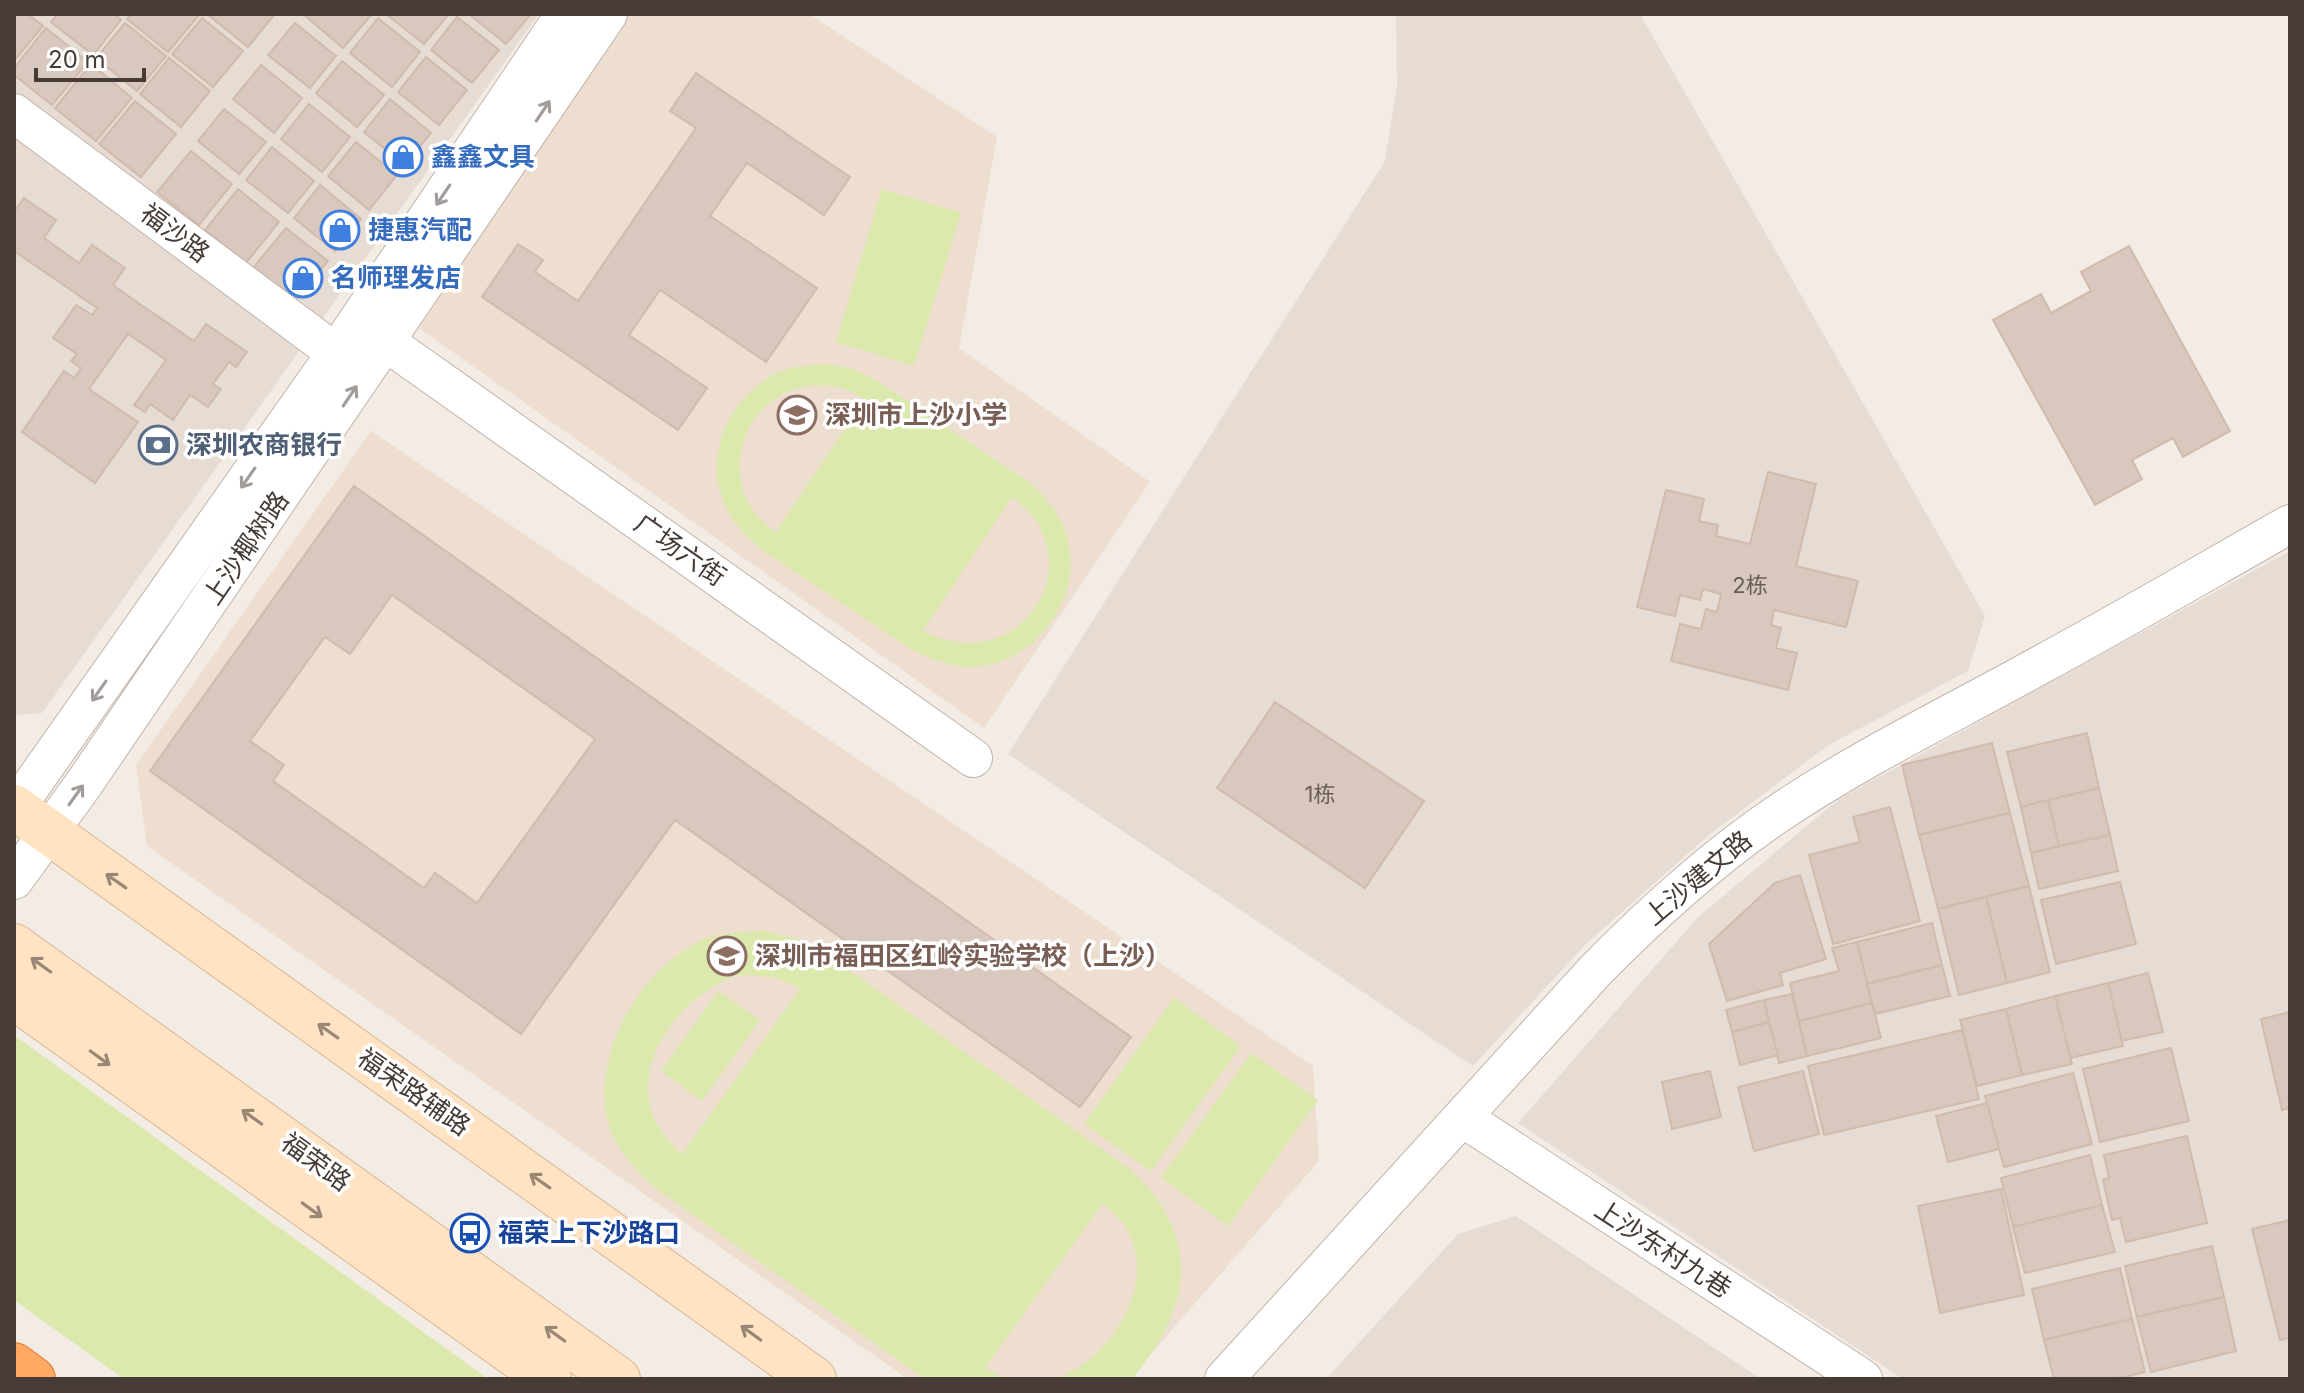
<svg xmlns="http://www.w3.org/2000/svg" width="2304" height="1393" viewBox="0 0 2304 1393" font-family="Inter,'Noto Sans SC',sans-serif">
  <rect width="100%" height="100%" fill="#f3ece5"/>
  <!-- residential -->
  <g fill="#e7dcd3">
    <polygon points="14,14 539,14 42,713 14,715"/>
    <polygon points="1396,14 1640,14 1985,616 1968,671 1827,746 1709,835 1586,944 1473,1066 1008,754 1385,161 1397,86"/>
    <polygon points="2290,551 2290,1379 1903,1379 1518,1123 1698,917 1839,799"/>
    <polygon points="1516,1216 1761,1379 1326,1379 1458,1234"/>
  </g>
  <!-- education -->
  <g fill="#eddecf">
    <polygon points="623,14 809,14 997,137 959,348 1150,482 984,728 419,328"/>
    <polygon points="371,431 1313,1066 1319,1161 1129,1379 908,1379 147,846 136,765"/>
  </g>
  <!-- green -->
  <g fill="#dbe9ac" fill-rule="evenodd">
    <polygon points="882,189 961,213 914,366 836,342"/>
    <path d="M 827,364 L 853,369 L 876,380 L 1026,480 C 1046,497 1064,517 1069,545 C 1081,609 1024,674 958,666 C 941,663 927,657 912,650 L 762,550 C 749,539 737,528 729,513 C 701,464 725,401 773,375 C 790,366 808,365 827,364 ZM 826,385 L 846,389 L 865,399 L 775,533 C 764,523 753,514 747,500 C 729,461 745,414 783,394 C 796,387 811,386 826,385 ZM 1012,497 C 1096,555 1024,682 923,631 Z"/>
    <path d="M 764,931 L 797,939 L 823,952 L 1130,1169 C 1203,1237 1192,1307 1132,1379 L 1056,1379 C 1108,1360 1154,1292 1131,1237 C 1125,1223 1114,1213 1103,1203 L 985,1368 L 1006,1379 L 925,1379 L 655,1188 C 631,1166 608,1140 605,1106 C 599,1043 642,971 698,942 C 718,932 742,932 764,931 ZM 739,975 C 762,975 780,977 800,989 L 682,1154 C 666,1140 654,1125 649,1103 C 639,1049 690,989 739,975 Z"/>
    <polygon points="718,991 760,1020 702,1101 661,1071"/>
    <polygon points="1174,998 1241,1046 1151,1171 1084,1124"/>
    <polygon points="14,1035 488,1379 124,1379 14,1300"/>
    <polygon points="1251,1053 1318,1100 1228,1226 1161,1178"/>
  </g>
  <!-- building -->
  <g fill="#d8c8bd" stroke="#d0bbad" stroke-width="2" fill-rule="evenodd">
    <polygon points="14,14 28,14 43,26 14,61"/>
    <polygon points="58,14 114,14 121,20 93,55 51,22"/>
    <polygon points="131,14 197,14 199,15 168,52 127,19"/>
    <polygon points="207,14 275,14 248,47"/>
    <polygon points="303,14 372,14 343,48"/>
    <polygon points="386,14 449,14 424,44"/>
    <polygon points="469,14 531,14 506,44"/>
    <polygon points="457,17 499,50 472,83 431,50"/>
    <polygon points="202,18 243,51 213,87 172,54"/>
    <polygon points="378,18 420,52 392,87 350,53"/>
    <polygon points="125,23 166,56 137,91 96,58"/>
    <polygon points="295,23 336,56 310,88 268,55"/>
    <polygon points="46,28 88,62 52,105 14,75 14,68"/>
    <polygon points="426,57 467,90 439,125 398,92"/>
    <polygon points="169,58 210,91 181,127 140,94"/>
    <polygon points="342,61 384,95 357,127 316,93"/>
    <polygon points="91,64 132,98 96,141 55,108"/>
    <polygon points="261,65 302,98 274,133 233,99"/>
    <polygon points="696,73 850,177 824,215 747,163 710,216 817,288 766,362 660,290 629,335 707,388 678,430 482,297 518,244 543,260 535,272 578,301 696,128 670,111"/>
    <polygon points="390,99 431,133 405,165 364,132"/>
    <polygon points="135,101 176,134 141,177 99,144"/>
    <polygon points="309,104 350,137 322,172 281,139"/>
    <polygon points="224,109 266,142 239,174 198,141"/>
    <polygon points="356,142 397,175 369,210 328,176"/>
    <polygon points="272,147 314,181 288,213 246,180"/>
    <polygon points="191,151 232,184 199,225 157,192"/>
    <polygon points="320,185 361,219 335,251 294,218"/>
    <polygon points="238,189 279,222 246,263 205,230"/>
    <polygon points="24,198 56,220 44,238 79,263 92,245 125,268 113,285 131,298 194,341 206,324 247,352 236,367 229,362 213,384 221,389 208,407 190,395 173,420 150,404 145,412 134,405 166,360 128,334 89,389 138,422 95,483 22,432 64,371 74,378 81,368 71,361 77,354 53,338 76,305 92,315 97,308 14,251 14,212"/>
    <polygon points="286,228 328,261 294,302 252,269"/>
    <polygon points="2129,246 2230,431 2183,457 2173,438 2132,460 2142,479 2095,505 1993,320 2041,294 2051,313 2091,291 2081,272"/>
    <polygon points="1768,472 1816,484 1796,566 1858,581 1846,627 1774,610 1771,625 1781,628 1776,648 1797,653 1788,690 1671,661 1680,624 1701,629 1706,609 1717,612 1721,594 1703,589 1700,600 1680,595 1675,616 1637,607 1666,490 1704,499 1699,521 1718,525 1716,536 1750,544"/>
    <path d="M 354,486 L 1131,1037 L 1080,1107 L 675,820 L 521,1034 L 150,771 ZM 392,595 L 595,739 L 477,903 L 435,873 L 424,888 L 273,781 L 284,765 L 250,741 L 325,637 L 350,654 Z"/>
    <polygon points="1275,702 1424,801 1365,888 1217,788"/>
    <polygon points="2087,733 2099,788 2021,807 2007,752"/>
    <polygon points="1992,743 2010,813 1919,835 1902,765"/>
    <polygon points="2099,788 2110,835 2059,846 2048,800"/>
    <polygon points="2048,800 2059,846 2031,853 2021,807"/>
    <polygon points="1890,807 1920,921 1833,944 1809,855 1860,842 1853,817"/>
    <polygon points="2010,813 2029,886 1938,909 1919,835"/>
    <polygon points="2110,835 2118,871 2039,889 2031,853"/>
    <polygon points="1800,875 1826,959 1780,973 1783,985 1727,1001 1709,944 1775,883"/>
    <polygon points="2120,882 2136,944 2056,964 2041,900"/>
    <polygon points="2029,886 2050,972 2007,983 1986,897"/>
    <polygon points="1986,897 2007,983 1959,995 1938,909"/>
    <polygon points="1932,923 1942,965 1867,984 1857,942"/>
    <polygon points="1857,942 1872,1003 1799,1021 1790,983 1839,971 1832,948"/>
    <polygon points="1942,965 1950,996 1875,1014 1867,984"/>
    <polygon points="2148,973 2163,1032 2121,1041 2108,983"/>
    <polygon points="2108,983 2123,1046 2070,1058 2055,996"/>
    <polygon points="1792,994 1807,1056 1779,1063 1764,1000"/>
    <polygon points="2055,996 2072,1064 2022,1075 2006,1009"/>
    <polygon points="1764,1000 1769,1022 1732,1032 1726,1010"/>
    <polygon points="1872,1003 1881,1038 1807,1056 1799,1021"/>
    <polygon points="2006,1009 2022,1075 1977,1086 1960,1020"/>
    <polygon points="2290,1012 2290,1108 2282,1110 2261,1019"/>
    <polygon points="1769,1022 1778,1055 1740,1065 1732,1032"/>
    <polygon points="1962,1030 1979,1099 1824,1135 1808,1066"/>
    <polygon points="2171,1048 2189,1121 2100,1142 2083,1069"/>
    <polygon points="1710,1071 1721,1117 1672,1129 1662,1082"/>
    <polygon points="1803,1071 1819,1134 1754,1151 1738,1087"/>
    <polygon points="2073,1073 2092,1144 2004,1167 1985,1096"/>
    <polygon points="1987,1103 1999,1149 1948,1162 1936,1116"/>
    <polygon points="2187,1136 2207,1223 2126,1242 2120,1218 2112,1220 2103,1180 2109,1178 2104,1155"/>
    <polygon points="2090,1155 2102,1205 2013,1227 2001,1178"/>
    <polygon points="2001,1189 2024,1295 1940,1313 1918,1206"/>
    <polygon points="2102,1205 2115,1252 2025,1273 2013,1227"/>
    <polygon points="2290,1220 2290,1338 2280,1340 2252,1229"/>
    <polygon points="2212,1246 2224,1297 2137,1317 2125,1266"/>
    <polygon points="2120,1268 2132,1319 2044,1340 2032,1289"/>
    <polygon points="2224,1297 2236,1351 2151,1372 2137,1317"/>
    <polygon points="2132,1319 2145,1372 2115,1379 2054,1379 2044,1340"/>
  </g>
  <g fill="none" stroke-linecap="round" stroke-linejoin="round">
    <defs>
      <g id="street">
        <polyline points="14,113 336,353"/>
        <polyline points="386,342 973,758"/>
        <polyline points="14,810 336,353 565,14"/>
        <polyline points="14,880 83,785 608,14"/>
        <polyline points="1463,1118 1863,1379"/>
        <path d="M 1224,1379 L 1595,971 C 1652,913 1711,859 1779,813 C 1862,757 1954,713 2042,664 C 2125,619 2207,571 2290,524"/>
      </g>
      <g id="secondary">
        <polyline points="14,807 814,1379"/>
        <polyline points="14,946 618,1379"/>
        <polyline points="14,997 549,1379"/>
      </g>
      <polyline id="highway" points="14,1365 33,1379"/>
    </defs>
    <!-- street casing -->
    <use href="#street" stroke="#c2b4ab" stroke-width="40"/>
    <!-- secondary casing -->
    <use href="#secondary" stroke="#d8b796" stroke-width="46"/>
    <!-- highway casing -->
    <use href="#highway" stroke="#e27931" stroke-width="46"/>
    <!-- street -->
    <use href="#street" stroke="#fff" stroke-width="38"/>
    <!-- secondary -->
    <use href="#secondary" stroke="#ffe3c3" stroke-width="44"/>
    <!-- highway -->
    <use href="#highway" stroke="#ffa964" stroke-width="44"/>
  </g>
  <!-- one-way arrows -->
  <defs><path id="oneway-shaft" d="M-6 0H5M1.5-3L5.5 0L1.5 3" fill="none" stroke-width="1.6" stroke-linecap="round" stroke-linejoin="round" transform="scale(2)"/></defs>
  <g stroke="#a29d9a">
    <use href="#oneway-shaft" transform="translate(543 111) rotate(-56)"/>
    <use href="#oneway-shaft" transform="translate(443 195) rotate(124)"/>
    <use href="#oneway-shaft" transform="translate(350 396) rotate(-56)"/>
    <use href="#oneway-shaft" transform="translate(248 478) rotate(125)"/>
    <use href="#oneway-shaft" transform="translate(99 691) rotate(125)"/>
    <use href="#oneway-shaft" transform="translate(76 795) rotate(-54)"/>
  </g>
  <g stroke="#998775">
    <use href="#oneway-shaft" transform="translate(116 881) rotate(-145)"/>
    <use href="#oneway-shaft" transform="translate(41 965) rotate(-144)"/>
    <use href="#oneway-shaft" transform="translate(328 1031) rotate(-145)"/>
    <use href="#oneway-shaft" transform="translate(100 1058) rotate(36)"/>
    <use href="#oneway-shaft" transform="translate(252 1117) rotate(-144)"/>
    <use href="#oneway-shaft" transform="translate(540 1181) rotate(-145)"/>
    <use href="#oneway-shaft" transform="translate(312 1210) rotate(36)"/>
    <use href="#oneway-shaft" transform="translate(751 1333) rotate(-144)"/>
    <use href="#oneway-shaft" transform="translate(555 1334) rotate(-144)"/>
  </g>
  <!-- icons -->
  <defs>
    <symbol id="shop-ring" viewBox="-11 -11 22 22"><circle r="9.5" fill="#fff" stroke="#3f7fe0" stroke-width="1.5"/><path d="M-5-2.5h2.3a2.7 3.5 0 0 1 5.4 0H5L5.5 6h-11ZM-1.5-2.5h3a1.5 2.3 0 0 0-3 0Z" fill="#3f7fe0"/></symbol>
    <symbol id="school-ring" viewBox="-11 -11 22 22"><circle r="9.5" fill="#fff" stroke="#8d6e63" stroke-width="1.5"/><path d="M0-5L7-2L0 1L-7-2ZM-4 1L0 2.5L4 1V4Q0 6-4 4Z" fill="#8d6e63"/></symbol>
    <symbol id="bank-ring" viewBox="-11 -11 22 22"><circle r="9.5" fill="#fff" stroke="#5c6f8a" stroke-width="1.5"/><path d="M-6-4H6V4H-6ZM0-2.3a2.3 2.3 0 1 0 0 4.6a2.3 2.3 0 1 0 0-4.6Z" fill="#5c6f8a"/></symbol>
    <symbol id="bus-ring" viewBox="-11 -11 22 22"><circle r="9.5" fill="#fff" stroke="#1a4fb4" stroke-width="1.5"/><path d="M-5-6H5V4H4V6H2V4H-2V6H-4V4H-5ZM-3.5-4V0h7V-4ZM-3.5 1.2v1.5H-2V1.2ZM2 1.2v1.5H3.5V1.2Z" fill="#1a4fb4"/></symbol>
  </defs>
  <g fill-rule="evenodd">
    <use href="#shop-ring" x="381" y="135" width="44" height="44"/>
    <use href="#shop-ring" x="318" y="208" width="44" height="44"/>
    <use href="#shop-ring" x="281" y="256" width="44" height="44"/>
    <use href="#school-ring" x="775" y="393" width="44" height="44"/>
    <use href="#bank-ring" x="136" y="423" width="44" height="44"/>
    <use href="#school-ring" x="705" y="934" width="44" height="44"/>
    <use href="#bus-ring" x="448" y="1211" width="44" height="44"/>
  </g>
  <g text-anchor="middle" stroke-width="7" stroke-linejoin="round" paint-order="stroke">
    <!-- number labels -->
    <g font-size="22" fill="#6a5e57">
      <text x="1750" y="593">2栋</text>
      <text x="1320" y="802">1栋</text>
    </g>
    <!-- shop labels -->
    <g font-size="26" font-weight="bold" fill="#366cbe" stroke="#fff" text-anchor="start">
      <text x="431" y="166">鑫鑫文具</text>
      <text x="368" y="239">捷惠汽配</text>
      <text x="331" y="287">名师理发店</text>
    </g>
    <!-- street labels -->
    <g font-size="26" fill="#463b35" stroke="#fff">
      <text transform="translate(175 233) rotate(37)" y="9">福沙路</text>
      <text transform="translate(246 548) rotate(-56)" y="9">上沙椰树路</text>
      <text transform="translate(680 550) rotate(35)" y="9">广场六街</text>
      <text transform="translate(1698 878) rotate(-40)" y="9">上沙建文路</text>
      <text transform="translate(414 1092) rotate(35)" y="9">福荣路辅路</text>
      <text transform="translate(316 1162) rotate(36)" y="9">福荣路</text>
      <text transform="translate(1663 1249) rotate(33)" y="9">上沙东村九巷</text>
    </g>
    <!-- education labels -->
    <g font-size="26" font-weight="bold" fill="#785e54" stroke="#fff" text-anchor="start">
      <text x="825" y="424">深圳市上沙小学</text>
      <text x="755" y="965">深圳市福田区红岭实验学校（上沙）</text>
    </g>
    <!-- service labels -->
    <g font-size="26" font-weight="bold" fill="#4e5e75" stroke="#fff" text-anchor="start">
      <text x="186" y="454">深圳农商银行</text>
    </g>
    <!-- transit labels -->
    <g font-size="26" font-weight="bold" fill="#164399" stroke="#fff" text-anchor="start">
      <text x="498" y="1242">福荣上下沙路口</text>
    </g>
  </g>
  <!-- border -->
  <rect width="2304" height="1393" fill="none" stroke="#463b35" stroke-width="32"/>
  <!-- scale -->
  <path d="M36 68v12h108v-12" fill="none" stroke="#463b35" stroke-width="4"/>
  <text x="48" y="68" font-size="24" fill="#463b35" stroke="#ffffff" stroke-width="6" paint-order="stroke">20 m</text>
</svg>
